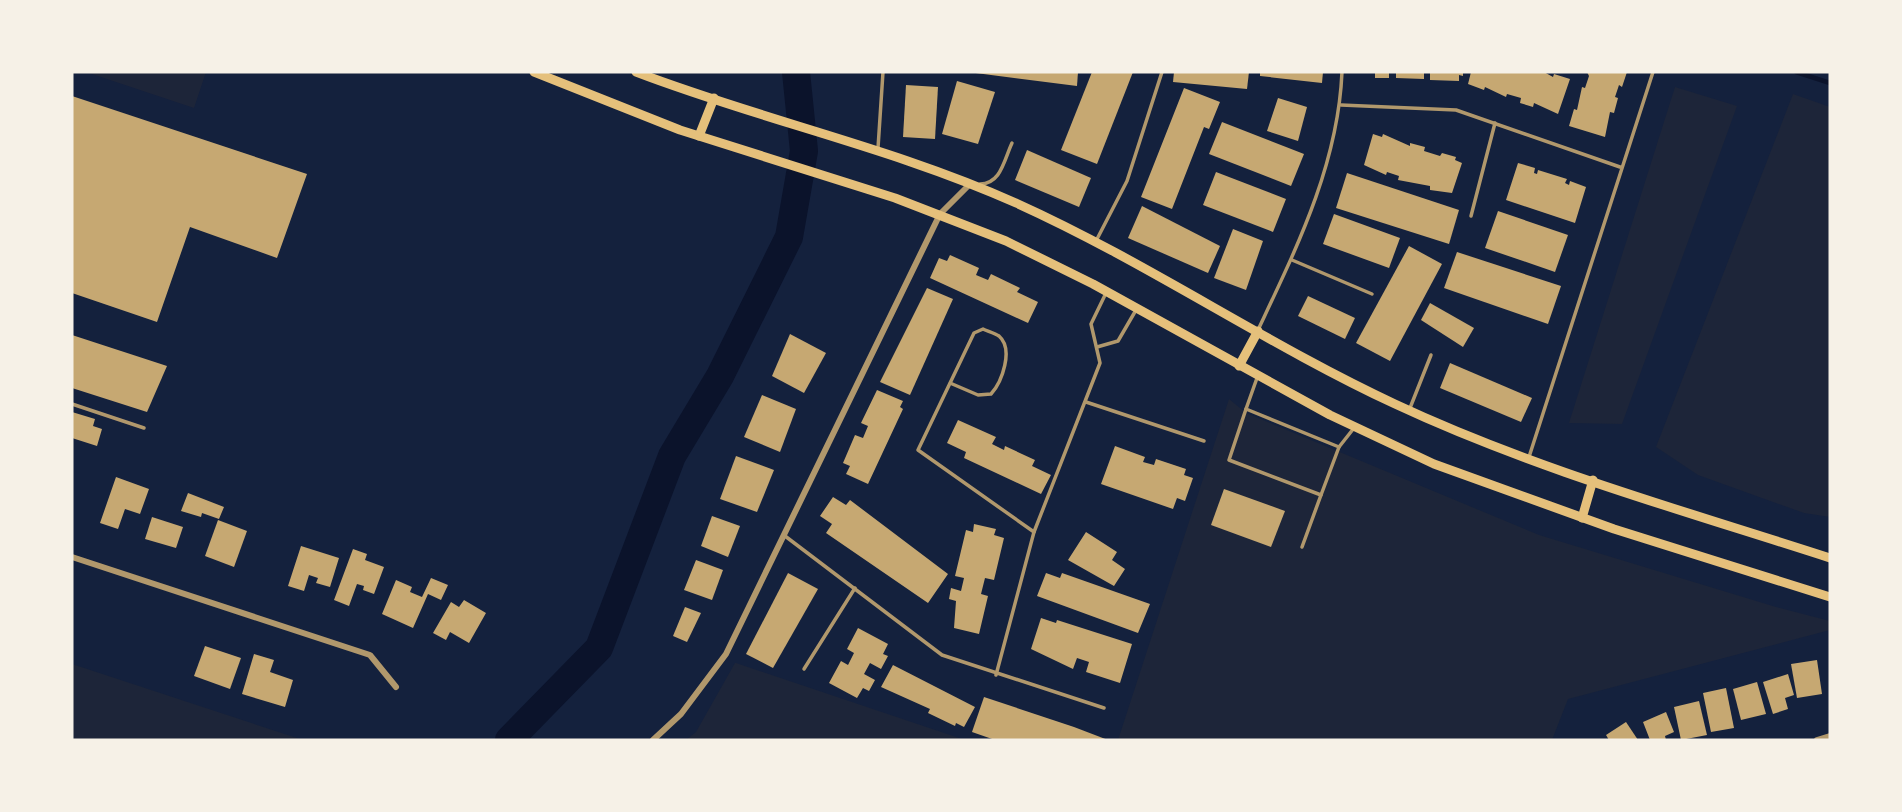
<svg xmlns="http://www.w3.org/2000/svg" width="1902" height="812" viewBox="0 0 1902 812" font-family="'Space Grotesk',sans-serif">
  <rect width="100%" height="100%" fill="#14213d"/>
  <!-- green -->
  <g fill="#1d2539">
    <polygon points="86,72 206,72 194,108"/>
    <polygon points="1675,87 1737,106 1622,424 1569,423"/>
    <polygon points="1793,94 1830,107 1830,517 1804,513 1698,475 1656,447"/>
    <polygon points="1229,399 1246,413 1539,535 1776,607 1830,621 1830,630 1568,699 1552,740 1118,740"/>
    <polygon points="735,663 736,663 965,740 686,740 696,732"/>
    <polygon points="72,664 303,740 72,740"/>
  </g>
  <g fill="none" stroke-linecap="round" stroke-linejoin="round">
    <!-- stream -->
    <polyline stroke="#0b132b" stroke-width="4.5" points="1796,72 1830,83"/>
    <!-- river -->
    <polyline stroke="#0b132b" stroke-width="28" points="509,740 599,648 672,456 720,376 789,237 804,151 796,72"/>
  </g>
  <!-- building -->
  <g fill="#c6a872">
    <polygon points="968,72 1078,72 1077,86"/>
    <polygon points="1092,72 1133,72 1097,164 1061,150"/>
    <polygon points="1174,72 1249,72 1247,89 1173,82"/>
    <polygon points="1260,72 1323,72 1322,83 1260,76"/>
    <rect x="1375" y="72" width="14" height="6"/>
    <polygon points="1396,72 1424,72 1424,79 1396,78"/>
    <polygon points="1430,72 1463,72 1463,76 1459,75 1459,81 1430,80"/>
    <polygon points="1471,72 1544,72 1553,77 1554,74 1570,79 1558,114 1534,103 1533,107 1520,103 1521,98 1507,94 1506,97 1485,87 1484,90 1468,84"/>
    <polygon points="1587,72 1627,72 1622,87 1619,85 1615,97 1618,98 1614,113 1610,112 1605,137 1569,126 1574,109 1577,110 1582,87 1585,88 1589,76"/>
    <polygon points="957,81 995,92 978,144 942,134"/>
    <polygon points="906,85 938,87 935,139 903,137"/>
    <polygon points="1184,88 1220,102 1209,129 1204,127 1172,209 1141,197"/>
    <polygon points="72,96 307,174 277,258 190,227 157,322 72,293"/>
    <polygon points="1278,98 1307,107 1298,141 1267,131"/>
    <polygon points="1222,122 1304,154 1291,186 1209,154"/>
    <polygon points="1373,134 1382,137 1383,134 1410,146 1410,143 1425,147 1424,151 1440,156 1442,153 1456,157 1455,160 1462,163 1452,193 1430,190 1430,186 1398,180 1399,176 1387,172 1386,175 1364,165"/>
    <polygon points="1027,150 1091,178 1079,207 1015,180"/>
    <polygon points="1518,163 1535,168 1534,173 1537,174 1538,170 1567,179 1565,183 1569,185 1570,181 1586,187 1575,223 1506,200"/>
    <polygon points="1216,172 1286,199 1273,232 1203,205"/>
    <polygon points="1347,173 1459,210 1449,244 1336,208"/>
    <polygon points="1142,206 1220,246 1208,273 1128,238"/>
    <polygon points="1498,211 1568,235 1555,272 1485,248"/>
    <polygon points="1334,214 1400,238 1389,268 1323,244"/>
    <polygon points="1233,229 1263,241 1246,290 1214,278"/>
    <polygon points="1409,246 1442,264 1390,361 1356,343"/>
    <polygon points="1457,252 1561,286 1548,324 1444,288"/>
    <polygon points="950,255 979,268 976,275 988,280 991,274 1020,288 1017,292 1038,302 1028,323 930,278 939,258 947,261"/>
    <polygon points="927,288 953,299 910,395 880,382"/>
    <polygon points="1308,296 1355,318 1345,339 1298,316"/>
    <polygon points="1430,303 1474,328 1463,347 1421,320"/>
    <polygon points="790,334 826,353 804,393 772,376"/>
    <polygon points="72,335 167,366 147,412 72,388"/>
    <polygon points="1450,363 1532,398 1521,422 1440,388"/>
    <polygon points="877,390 903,401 900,407 903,409 868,484 846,474 850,466 843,463 855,435 863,438 868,426 861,423"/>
    <polygon points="762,395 796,409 780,452 744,437"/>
    <polygon points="72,412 95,419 93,426 102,429 97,446 72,438"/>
    <polygon points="958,420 996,437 992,444 1004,450 1005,446 1035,460 1032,466 1051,475 1041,494 964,458 966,452 947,443"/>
    <polygon points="1115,446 1145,457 1143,462 1154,465 1156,459 1186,469 1184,475 1193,478 1185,501 1177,498 1173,509 1101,484"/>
    <polygon points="736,456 774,470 757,512 720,499"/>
    <polygon points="116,477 149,489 140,514 125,509 118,529 100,523"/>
    <polygon points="1224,489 1285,511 1271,547 1211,525"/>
    <polygon points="188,493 224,507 219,519 202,513 201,517 181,511"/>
    <polygon points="833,497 846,505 850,500 948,574 928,603 826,533 832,524 820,516"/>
    <polygon points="712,516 740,526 728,557 701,546"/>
    <polygon points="152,517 183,527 176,548 145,539"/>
    <polygon points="218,520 247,531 234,567 205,556"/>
    <polygon points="974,524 996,529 994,535 1004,538 994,580 985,578 981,594 988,596 979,634 954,628 956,601 949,599 951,588 961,591 964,578 955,576 966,530 973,532"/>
    <polygon points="1086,532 1117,552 1112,560 1125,569 1114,586 1068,560"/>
    <polygon points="301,546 339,558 330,587 316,583 318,578 309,575 304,591 288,586"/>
    <polygon points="353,549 367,554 365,560 384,567 374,594 363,590 364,586 357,584 349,606 334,600"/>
    <polygon points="696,560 723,570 712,600 684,590"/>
    <polygon points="788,573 818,589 773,668 746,654"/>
    <polygon points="1046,573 1060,578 1062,573 1150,604 1138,633 1037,596"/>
    <polygon points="431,578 448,585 441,600 428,594 413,628 382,614 396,580 412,587 410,592 422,597"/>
    <polygon points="464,600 486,613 469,643 450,632 446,640 433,633 451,602 459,607"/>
    <polygon points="685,607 701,613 687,642 673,636"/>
    <polygon points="1041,618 1056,623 1057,620 1132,644 1120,683 1086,672 1089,662 1077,658 1073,669 1031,649"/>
    <polygon points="858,628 888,644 883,654 888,656 881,669 870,663 864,674 875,680 869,691 863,688 857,698 829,683 841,661 848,665 854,653 847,649"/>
    <polygon points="205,646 241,658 230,689 194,676"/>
    <polygon points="254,654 274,660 270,672 293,680 285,707 242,694"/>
    <polygon points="1817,660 1822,694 1797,698 1791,664"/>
    <polygon points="893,665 975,707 964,727 956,723 955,726 928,713 930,709 881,687"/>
    <polygon points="1788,674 1794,695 1785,698 1788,709 1773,714 1763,682"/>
    <polygon points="1757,682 1766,714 1741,720 1733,689"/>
    <polygon points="1726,688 1734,728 1711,732 1703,693"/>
    <polygon points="984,697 1074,727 1108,740 995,740 972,732"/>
    <polygon points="1699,701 1707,735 1681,740 1674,707"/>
    <polygon points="1666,712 1674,732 1665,736 1666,740 1650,740 1643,722"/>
    <polygon points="1626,722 1638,740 1609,740 1606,735"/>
  </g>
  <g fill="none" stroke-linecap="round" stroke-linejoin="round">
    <!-- service -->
    <g stroke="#b1986c" stroke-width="3.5">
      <polyline points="1341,105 1456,110 1620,167"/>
      <polyline points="878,148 883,72"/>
      <path d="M 980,184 C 1001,184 1004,160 1012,143"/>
      <polyline points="1471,216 1495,123"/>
      <polyline points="1096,241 1127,181 1162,72"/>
      <polyline points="1292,260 1372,294"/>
      <path d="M 1258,330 C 1297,247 1338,165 1342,72"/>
      <polyline points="1097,347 1118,341 1136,310"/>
      <polyline points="1257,378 1246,409 1339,447 1354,428"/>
      <path d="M 950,383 L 978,395 L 991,394 C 1002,382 1014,349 999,336 C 995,333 987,331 983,329 L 974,333 L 918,450 L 1034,532"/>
      <polyline points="1086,402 1204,441"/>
      <polyline points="72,404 144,428"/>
      <polyline points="1410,408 1431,355"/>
      <polyline points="1246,409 1229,460 1321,495 1339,447"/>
      <polyline points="1529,457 1653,72"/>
      <polyline points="785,536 942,655 1104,708"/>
      <polyline points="1302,547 1321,495"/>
      <polyline points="804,669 855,588"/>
      <polyline points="996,675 1034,532 1100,363 1091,324 1106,293"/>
    </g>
    <!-- minor -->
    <g stroke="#b1986c" stroke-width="6">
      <polyline points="72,557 370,655 396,687"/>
      <polyline points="653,740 681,714 726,654 940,214 969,185"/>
      <polyline points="1817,740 1830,736"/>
    </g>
    <!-- secondary -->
    <g stroke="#e5c07b" stroke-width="9">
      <polyline points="534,72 680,130 895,198 1006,241 1093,284 1330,415 1434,464 1614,529 1830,597"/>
      <path d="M 636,72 C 761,120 894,148 1016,203 C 1147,262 1266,344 1395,404 C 1534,469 1685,511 1830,558"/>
      <polyline points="699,136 714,98"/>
      <polyline points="1239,366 1258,331"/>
      <polyline points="1582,518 1593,480"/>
    </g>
  </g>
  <!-- border -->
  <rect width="1902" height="812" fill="none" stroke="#f6f1e7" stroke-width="147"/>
</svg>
